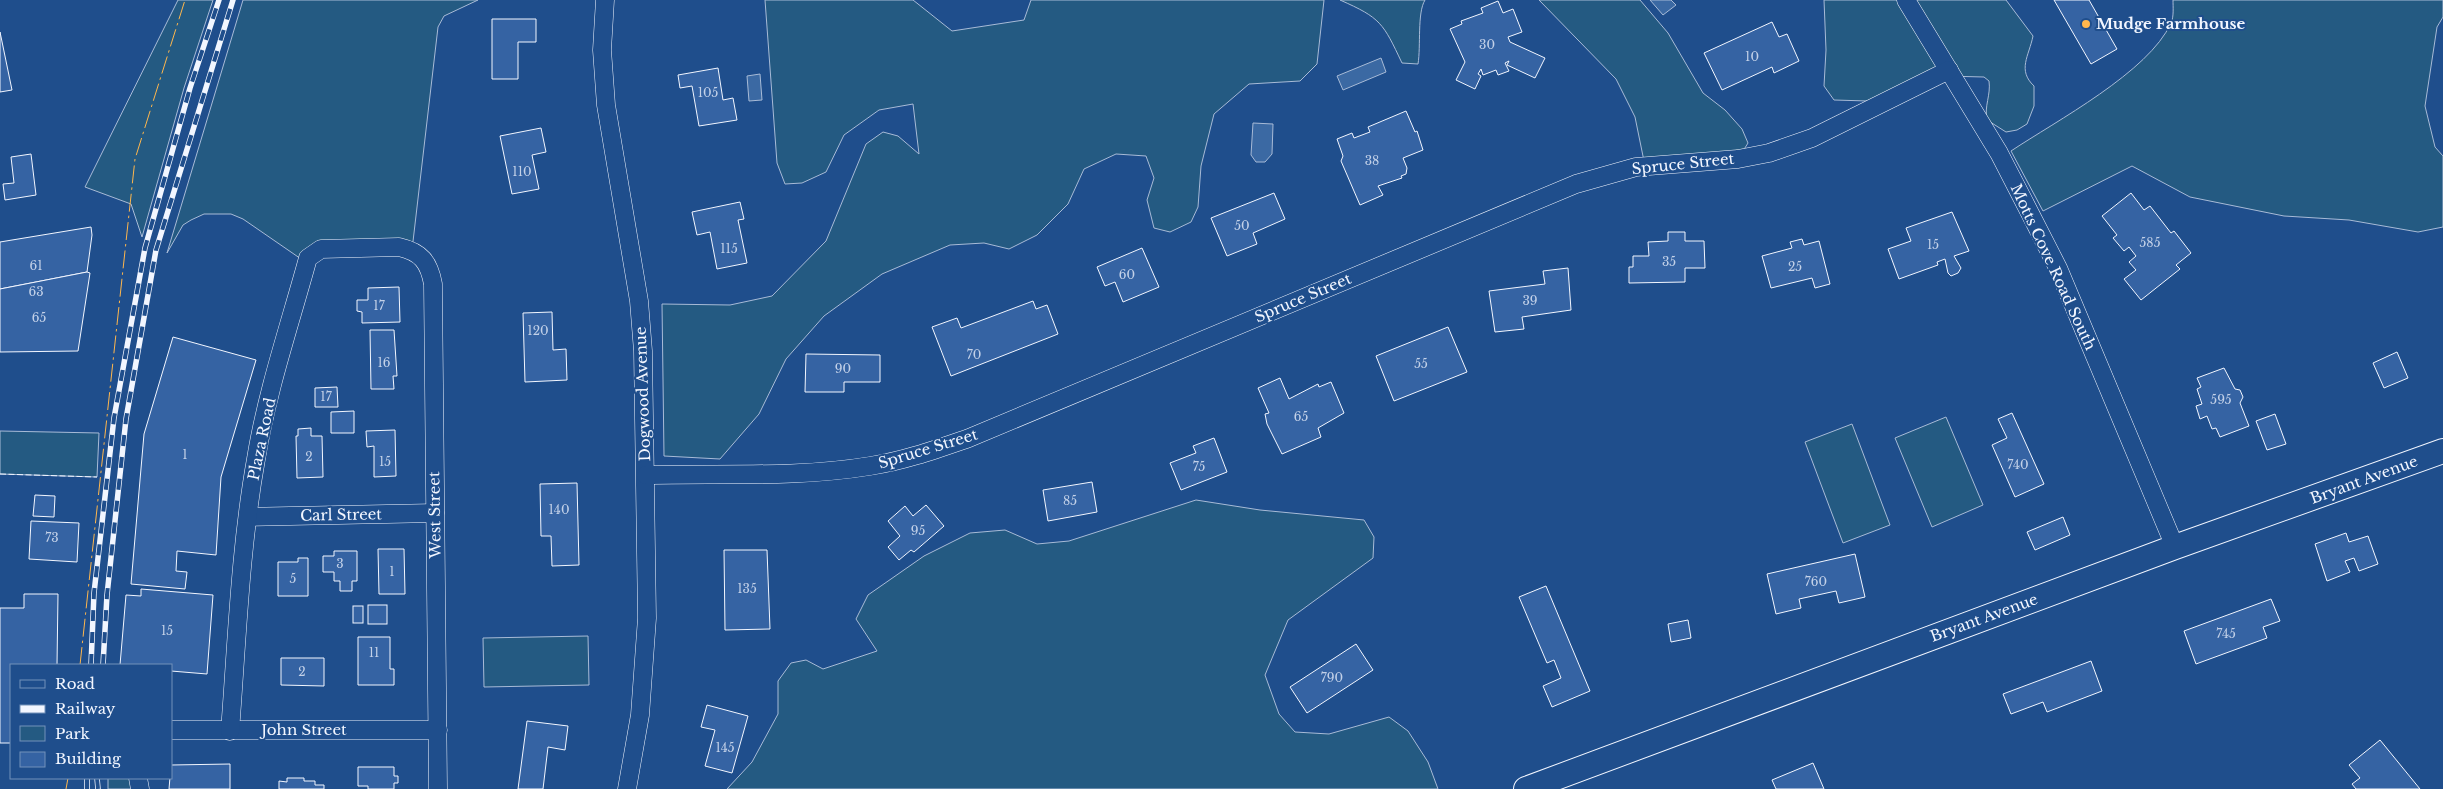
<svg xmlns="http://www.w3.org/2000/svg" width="2443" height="789" viewBox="0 0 2443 789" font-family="'Libre Baskerville',serif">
  <rect width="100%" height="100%" fill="#1f4e8c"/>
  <!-- green -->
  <g fill="#245a82" stroke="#a8bbd7">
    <polygon points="178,0 213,0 184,88 142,237 131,204 85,187"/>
    <polygon points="243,0 478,0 444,16 438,27 412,250 321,249 304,261 243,219 231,214 204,214 191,220 183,225 167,253"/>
    <polygon points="765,0 913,0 952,31 1024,20 1031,0 1324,0 1317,64 1300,81 1249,84 1214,114 1201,166 1198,207 1191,222 1170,232 1154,228 1147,200 1154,178 1146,156 1116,154 1084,169 1068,204 1037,235 1009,249 984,243 950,245 882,274 824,316 786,359 759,414 720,459 664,456 662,304 730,305 772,296 826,241 866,144 883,132 898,136 919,154 913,104 879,110 844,135 826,172 802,183 785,184 777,163"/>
    <path d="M 1340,0 L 1425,0 C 1417,13 1421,46 1418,64 L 1402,63 C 1383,23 1381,18 1340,0 Z"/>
    <polygon points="1539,0 1640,0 1668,33 1703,93 1725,110 1742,129 1748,143 1738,159 1645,166 1635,117 1616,79"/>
    <path d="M 1824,0 L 2006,0 L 2033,36 C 2029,56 2017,70 2034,86 L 2034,106 L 2027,124 L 2017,130 L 2006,132 L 1987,120 C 1984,106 1991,95 1989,81 L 1984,77 L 1944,76 L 1868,101 L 1834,100 L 1824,86 L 1826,50 Z"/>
    <path d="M 2173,0 L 2443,0 L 2443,17 L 2437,27 L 2425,106 L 2435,147 L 2443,156 L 2443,227 L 2418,232 L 2349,220 L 2284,216 L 2190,197 L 2132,166 L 2043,211 L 2011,151 C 2056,121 2149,72 2171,23 C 2174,17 2173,7 2173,0 Z"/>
    <polygon points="1946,417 1983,505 1932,527 1895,438"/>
    <polygon points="1852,424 1890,525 1843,543 1805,442"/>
    <polygon points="0,431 99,433 97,477 0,474"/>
    <polygon points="1196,500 1260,510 1364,520 1374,537 1373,558 1288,620 1265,675 1279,714 1295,732 1329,734 1389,717 1408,731 1428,762 1438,789 727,789 752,762 778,714 778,681 791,663 806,660 823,669 877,651 856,619 868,595 924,556 970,533 1005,530 1037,544 1069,541"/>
    <polygon points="588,636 589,685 484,687 483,638"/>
    <polygon points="108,778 138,778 140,789 108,789"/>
  </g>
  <!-- water -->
  <g fill="#3b69a3" stroke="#a8bbd7">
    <polygon points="1650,0 1671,0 1676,5 1663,15"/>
    <polygon points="1381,58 1386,72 1343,90 1337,76"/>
    <polygon points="760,74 762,100 749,101 747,76"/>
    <polygon points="1253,123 1273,124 1272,154 1265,162 1256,162 1251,155"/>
  </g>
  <!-- building -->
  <g fill="#3563a3" stroke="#f2f6ff">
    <polygon points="2054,0 2089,0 2117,49 2091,64"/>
    <polygon points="1498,1 1503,13 1513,9 1522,32 1508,37 1510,42 1545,58 1535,78 1507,65 1509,61 1505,63 1509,71 1498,75 1496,70 1483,75 1481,69 1478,74 1481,76 1475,89 1456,80 1465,62 1450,29 1462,24 1461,21 1483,13 1481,8"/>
    <polygon points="492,19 536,19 536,42 518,42 518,79 492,79"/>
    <polygon points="1772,22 1779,37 1787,34 1799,61 1774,73 1772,67 1722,90 1704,53"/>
    <polygon points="0,32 12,90 0,92"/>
    <polygon points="718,68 723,100 733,98 737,120 699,126 692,86 680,88 678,75"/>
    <polygon points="1406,111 1415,132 1417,131 1423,150 1403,158 1407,168 1406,174 1401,176 1402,178 1378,186 1383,195 1360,205 1341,161 1343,156 1337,139 1352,133 1354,138 1370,132 1368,127"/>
    <polygon points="541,128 546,152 532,155 539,189 512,194 500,136"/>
    <polygon points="31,154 36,195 5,200 3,184 14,183 11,157"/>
    <polygon points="1274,193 1285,219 1253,233 1257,244 1227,256 1211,218"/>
    <polygon points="2131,193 2144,210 2150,206 2171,233 2174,231 2191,253 2176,265 2180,269 2141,300 2124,279 2136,270 2129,262 2136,256 2129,247 2124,251 2113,238 2117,235 2102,216"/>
    <polygon points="740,202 744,219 738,220 747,263 717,269 710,232 697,235 692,212"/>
    <polygon points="1952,212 1969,251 1954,256 1961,268 1958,273 1951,276 1948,273 1945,259 1937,262 1938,265 1899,279 1888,249 1911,241 1906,228"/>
    <polygon points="91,227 92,235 87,272 0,289 0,242"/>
    <polygon points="1668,232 1685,232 1685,241 1704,241 1705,268 1685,268 1685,282 1629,283 1629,267 1633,267 1633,256 1649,256 1648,242 1668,241"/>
    <polygon points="1802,239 1804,245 1819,241 1830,284 1815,288 1812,278 1771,288 1762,256 1792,248 1790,242"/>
    <polygon points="1142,248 1159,287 1123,302 1115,282 1105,286 1097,267"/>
    <polygon points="1568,268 1571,310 1522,317 1524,329 1495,332 1489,291 1545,284 1543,271"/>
    <polygon points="87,272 90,273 78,351 0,352 0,289"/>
    <polygon points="399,287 400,322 362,323 362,312 357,311 357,300 368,300 368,288"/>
    <polygon points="1033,301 1036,309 1047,305 1058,334 951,376 932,327 957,318 961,328"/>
    <polygon points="552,312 553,350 566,349 567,380 525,382 523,313"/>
    <polygon points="1448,327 1467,372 1394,401 1376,356"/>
    <polygon points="370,330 394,330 397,376 393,376 394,389 371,389"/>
    <polygon points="173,337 256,360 221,477 216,555 177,551 176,571 187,572 185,589 131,584 144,434"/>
    <polygon points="2397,352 2408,378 2384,388 2373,363"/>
    <polygon points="806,354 880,355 880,382 844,382 844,392 805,392"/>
    <polygon points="2224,368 2235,389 2240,390 2243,397 2240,403 2249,426 2220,437 2216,428 2212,429 2207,416 2200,419 2196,406 2202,404 2197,389 2201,387 2197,378"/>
    <polygon points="1280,378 1289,399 1318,384 1319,387 1331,382 1344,413 1318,428 1321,437 1282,454 1267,424 1265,414 1269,413 1258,388"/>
    <polygon points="337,387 338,407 315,407 315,388"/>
    <polygon points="354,411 354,433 331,433 331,412"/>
    <polygon points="2012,413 2044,484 2015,497 1992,445 2007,438 1998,419"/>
    <polygon points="2275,414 2286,444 2267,450 2256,421"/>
    <polygon points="311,428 311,436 322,436 323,477 297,478 296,436 298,436 298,429"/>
    <polygon points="395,430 396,476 374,477 374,446 367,447 366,431"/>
    <polygon points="1214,438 1227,472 1181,490 1170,463 1196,453 1193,446"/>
    <polygon points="1092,482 1097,512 1048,521 1043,490"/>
    <polygon points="577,483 579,565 552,566 551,536 541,536 540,484"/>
    <polygon points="35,495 55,496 54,517 33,516"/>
    <polygon points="926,505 944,526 914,552 911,550 899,560 888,547 900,536 888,521 905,506 913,516"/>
    <polygon points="2063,517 2070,535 2035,550 2027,532"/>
    <polygon points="31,521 79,523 77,562 29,559"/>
    <polygon points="2346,533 2349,542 2368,536 2378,564 2359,571 2354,558 2345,561 2350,572 2327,581 2315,544"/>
    <polygon points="378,549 404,549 405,594 379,594"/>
    <polygon points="724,550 767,550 770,629 725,630"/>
    <polygon points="334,551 357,551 357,581 352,581 352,591 340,591 340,581 334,581 334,572 323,572 323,556 334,556"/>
    <polygon points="1855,554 1865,597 1839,603 1836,591 1799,599 1801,608 1776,614 1767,574"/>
    <polygon points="298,558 308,558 308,596 278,596 278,562 298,562"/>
    <polygon points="1546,586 1590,691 1552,707 1543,686 1561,678 1554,660 1547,663 1519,597"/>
    <polygon points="141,589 213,595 207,674 171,671 171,665 120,665 126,595 141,596"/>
    <polygon points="24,594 58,594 57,665 11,665 11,743 0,743 0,608 24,608"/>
    <polygon points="2271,599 2280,621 2263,627 2267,638 2196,664 2184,631"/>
    <rect x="368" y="605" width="19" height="19"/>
    <rect x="353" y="606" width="10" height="17"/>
    <polygon points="1688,620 1691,638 1671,642 1668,624"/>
    <polygon points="358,637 390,637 390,669 394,669 394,685 358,685"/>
    <polygon points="1356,644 1373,670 1307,713 1290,687"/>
    <polygon points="281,658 324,658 324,686 281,685"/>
    <polygon points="2091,661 2102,691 2047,712 2043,702 2011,714 2003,694"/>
    <polygon points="707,705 748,716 732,773 705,766 715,730 701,727"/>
    <polygon points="527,721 568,726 565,750 548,747 543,789 518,789"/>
    <polygon points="2380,740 2420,789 2356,789 2352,784 2360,778 2349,765"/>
    <polygon points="1813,763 1824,789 1776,789 1772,780"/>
    <polygon points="230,764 230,789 169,789 171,765"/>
    <polygon points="358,767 394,767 394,776 398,776 398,783 394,783 394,789 368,789 368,786 358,786"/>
    <polygon points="287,778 304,778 304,781 315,781 315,785 324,785 324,789 279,789 279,781 287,782"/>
  </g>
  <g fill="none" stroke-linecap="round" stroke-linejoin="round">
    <defs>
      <g id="minor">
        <polyline points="605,0 602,50 606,105 639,301 643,351 647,618 640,715 627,789"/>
        <polyline points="1906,0 1999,153 2034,221 2058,268 2175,547"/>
        <path d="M 646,475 C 720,473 797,478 870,466 C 904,461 937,449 969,438 L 1576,184 L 1636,167 L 1738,159 L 1769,153 L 1812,138 L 1949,70"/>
        <polyline points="248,517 435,513"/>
        <polyline points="171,730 438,730"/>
        <path d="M 230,731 C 237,641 240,549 256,459 C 267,391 290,324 308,258 L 321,249 L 399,247 C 421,252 429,262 433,284 L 438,789"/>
        <polyline points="138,778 140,789"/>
      </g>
      <polyline id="secondary" points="1526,789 2175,547 2443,451"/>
    </defs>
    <!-- minor casing -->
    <use href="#minor" stroke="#f2f6ff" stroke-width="19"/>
    <!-- secondary casing -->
    <use href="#secondary" stroke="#f2f6ff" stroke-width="26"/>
    <!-- minor -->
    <use href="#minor" stroke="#1f4e8c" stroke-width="18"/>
    <!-- secondary -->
    <use href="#secondary" stroke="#1f4e8c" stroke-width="24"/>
    <defs>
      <g id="rail">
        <polyline points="91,665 94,593 114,418 145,248 190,88 219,0"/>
        <polyline points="103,665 107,595 126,419 156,250 233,0"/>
        <polyline points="87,778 87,789"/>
        <polyline points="97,778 98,789"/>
      </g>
    </defs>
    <!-- rail casing -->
    <use href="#rail" stroke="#f2f6ff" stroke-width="5.5"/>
    <!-- rail -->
    <use href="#rail" stroke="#1f4e8c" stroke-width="4" stroke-dasharray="11" stroke-linecap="butt"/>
    <!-- fence -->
    <polyline stroke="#f2f6ff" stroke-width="1" stroke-dasharray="6 2.5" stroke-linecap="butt" points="0,474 97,477"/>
    <!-- power -->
    <g stroke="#ffb74d" stroke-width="1" stroke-dasharray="18 4 2.5 4" stroke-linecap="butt">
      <polyline points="80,665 135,159 185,0"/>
      <polyline points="66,789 68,778"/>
    </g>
  </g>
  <!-- markers -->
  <circle fill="#ffb74d" stroke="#1f4e8c" stroke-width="2" cx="2086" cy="24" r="5"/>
  <g text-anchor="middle" stroke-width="4" stroke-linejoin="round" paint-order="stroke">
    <!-- number labels -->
    <g font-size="12" fill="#c3d1e8">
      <text x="1487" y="49">30</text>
      <text x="1752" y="61">10</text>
      <text x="708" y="97">105</text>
      <text x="1372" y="165">38</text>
      <text x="522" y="176">110</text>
      <text x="1242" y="230">50</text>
      <text x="2150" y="247">585</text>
      <text x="1933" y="249">15</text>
      <text x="729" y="253">115</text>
      <text x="1669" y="266">35</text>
      <text x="36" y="270">61</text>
      <text x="1795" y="271">25</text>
      <text x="1127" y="279">60</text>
      <text x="36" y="296">63</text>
      <text x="1530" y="305">39</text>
      <text x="379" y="310">17</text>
      <text x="39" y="322">65</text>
      <text x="538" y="335">120</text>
      <text x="974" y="359">70</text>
      <text x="384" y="367">16</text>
      <text x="1421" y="368">55</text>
      <text x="843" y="373">90</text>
      <text x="326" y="401">17</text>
      <text x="2221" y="404">595</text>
      <text x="1301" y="421">65</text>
      <text x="185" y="459">1</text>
      <text x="309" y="461">2</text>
      <text x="385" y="466">15</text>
      <text x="2018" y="469">740</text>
      <text x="1199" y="471">75</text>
      <text x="1070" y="505">85</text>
      <text x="559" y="514">140</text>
      <text x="918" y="535">95</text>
      <text x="52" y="542">73</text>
      <text x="340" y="568">3</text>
      <text x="392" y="576">1</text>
      <text x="293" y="583">5</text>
      <text x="1816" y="586">760</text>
      <text x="747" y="593">135</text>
      <text x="167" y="635">15</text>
      <text x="2226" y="638">745</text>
      <text x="374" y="657">11</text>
      <text x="302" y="676">2</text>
      <text x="1332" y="682">790</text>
      <text x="725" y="752">145</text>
    </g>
    <!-- poi labels -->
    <g font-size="15" font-weight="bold" fill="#f2f6ff" stroke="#1f4e8c" text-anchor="start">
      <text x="2096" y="29">Mudge Farmhouse</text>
    </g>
    <!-- street labels -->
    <g font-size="15" fill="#f2f6ff" stroke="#1f4e8c">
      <text transform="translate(1683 164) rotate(-6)" y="5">Spruce Street</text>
      <text transform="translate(2053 267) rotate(65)" y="5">Motts Cove Road South</text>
      <text transform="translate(1303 298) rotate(-23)" y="5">Spruce Street</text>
      <text transform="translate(643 394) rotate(-92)" y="5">Dogwood Avenue</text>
      <text transform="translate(262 439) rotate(-78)" y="5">Plaza Road</text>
      <text transform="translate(928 449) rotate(-17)" y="5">Spruce Street</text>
      <text transform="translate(2364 480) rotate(-20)" y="5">Bryant Avenue</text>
      <text transform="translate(341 515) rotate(-1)" y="5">Carl Street</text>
      <text transform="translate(435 515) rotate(-91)" y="5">West Street</text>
      <text transform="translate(1984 618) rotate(-20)" y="5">Bryant Avenue</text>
      <text x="304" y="735">John Street</text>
    </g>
  </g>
  <!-- legend -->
  <rect x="10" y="664" width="162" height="115" fill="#1f4e8c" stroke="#7391ba"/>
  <rect x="20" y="680" width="25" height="8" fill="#1f4e8c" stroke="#7391ba"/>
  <text x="55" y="689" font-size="15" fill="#f2f6ff">Road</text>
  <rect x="20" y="705" width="25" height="8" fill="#f2f6ff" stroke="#7391ba"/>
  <text x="55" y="714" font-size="15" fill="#f2f6ff">Railway</text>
  <rect x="20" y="726" width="25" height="15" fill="#245a82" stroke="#7391ba"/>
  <text x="55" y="739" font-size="15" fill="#f2f6ff">Park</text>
  <rect x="20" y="752" width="25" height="15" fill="#3563a3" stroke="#7391ba"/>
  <text x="55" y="764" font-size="15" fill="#f2f6ff">Building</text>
</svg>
